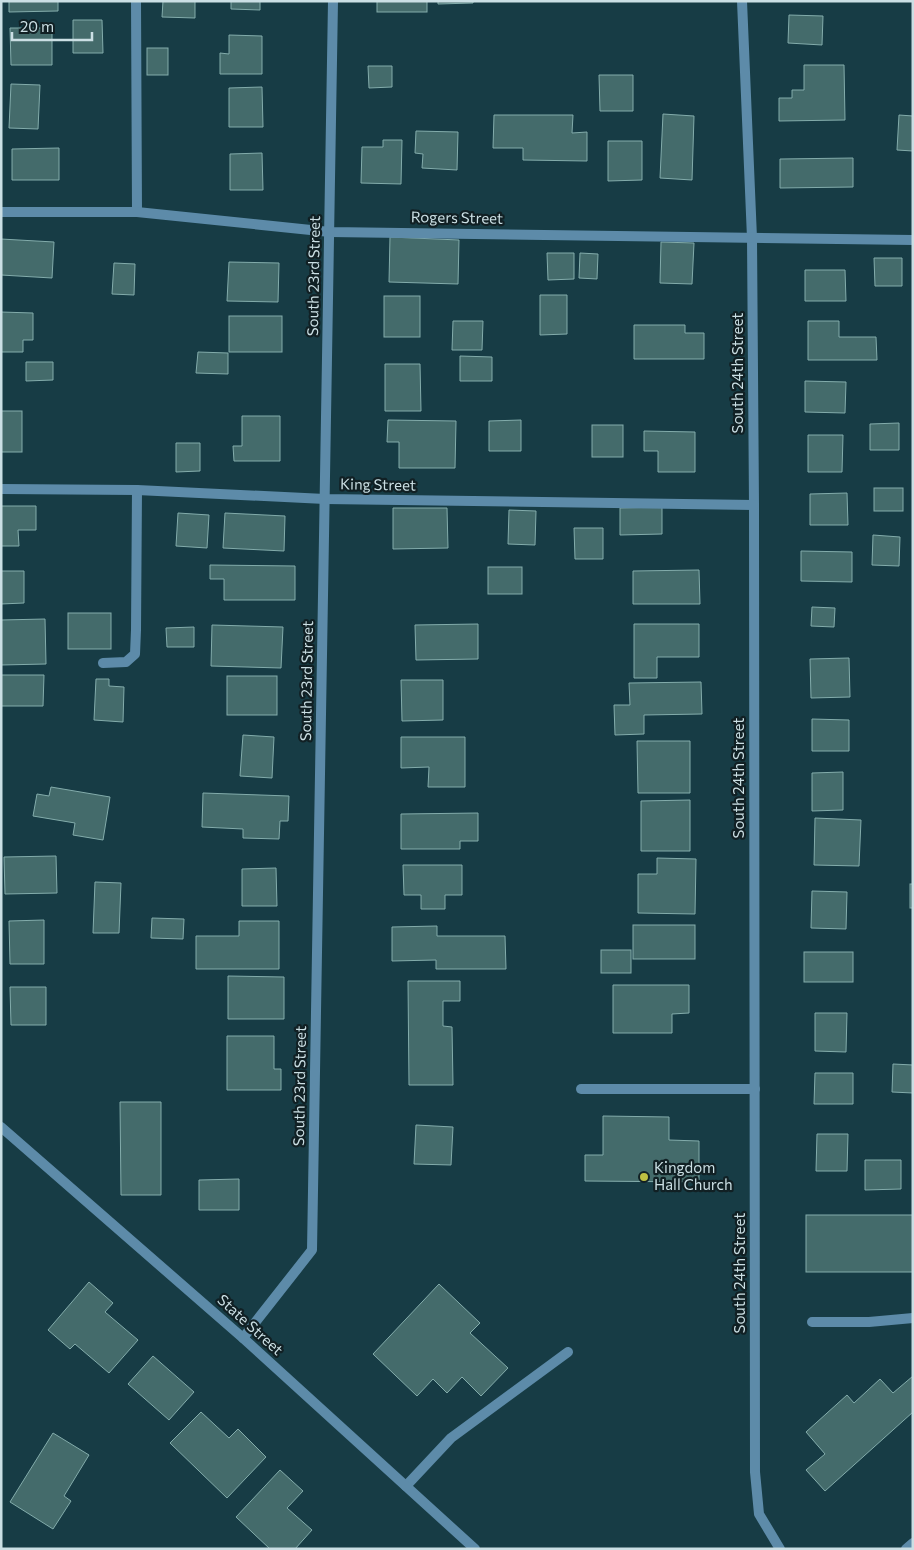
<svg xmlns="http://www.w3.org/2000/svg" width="914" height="1550" viewBox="0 0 914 1550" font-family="Commissioner,sans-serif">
  <rect width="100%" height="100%" fill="#173c45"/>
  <!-- building -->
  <g fill="#446b6b" stroke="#83acab">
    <polygon points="9,1 58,1 58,11 9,12"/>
    <polygon points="163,1 195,1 195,18 162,17"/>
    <polygon points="231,1 260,1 260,10 231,9"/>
    <rect x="377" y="1" width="50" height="11"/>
    <polygon points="438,1 473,1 473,3 438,4"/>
    <polygon points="789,15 823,16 822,45 788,43"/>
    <polygon points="73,20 102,20 103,53 73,53"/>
    <polygon points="10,28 52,28 52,65 11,65"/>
    <polygon points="229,35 262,36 262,74 220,74 220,53 229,54"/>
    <rect x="147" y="48" width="21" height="27"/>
    <polygon points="804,65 844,65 845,120 779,121 779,98 792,98 792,90 804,90"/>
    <polygon points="368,66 392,66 392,87 369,88"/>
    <polygon points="599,75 633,75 633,111 600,111"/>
    <polygon points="11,84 40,85 38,129 9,128"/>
    <polygon points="262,87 263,127 229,127 229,88"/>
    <polygon points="663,114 694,116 692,180 660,178"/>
    <polygon points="494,115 573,115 572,133 587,132 587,161 523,160 523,148 493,148"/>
    <polygon points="899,115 913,116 913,151 897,150"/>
    <polygon points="416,131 458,132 457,170 422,168 423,154 415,153"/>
    <polygon points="383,140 402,140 401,184 361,183 362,147 383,147"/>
    <polygon points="608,141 642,141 642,180 608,181"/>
    <polygon points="59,148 59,180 12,180 12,149"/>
    <polygon points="262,153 263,190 230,190 230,154"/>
    <polygon points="853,158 853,187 780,188 780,159"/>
    <polygon points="390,237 459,240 458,284 389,282"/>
    <polygon points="1,239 54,242 52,278 1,275"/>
    <polygon points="661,242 694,243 692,284 660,283"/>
    <polygon points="547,253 574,253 574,279 548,280"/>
    <polygon points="580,253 598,254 597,279 579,278"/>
    <polygon points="874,258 902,258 902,286 875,286"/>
    <polygon points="229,262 279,263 278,302 227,301"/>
    <polygon points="114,263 135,264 134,295 112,294"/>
    <polygon points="805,270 845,270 846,301 805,301"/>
    <polygon points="540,295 567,295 567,334 540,335"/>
    <rect x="384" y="296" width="36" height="41"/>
    <polygon points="1,312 33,313 33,340 23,340 23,352 1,352"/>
    <rect x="229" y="316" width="53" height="36"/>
    <polygon points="453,321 483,321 482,350 452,350"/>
    <polygon points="808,321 839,321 839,337 876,337 877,360 808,360"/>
    <polygon points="634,325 685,325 685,333 704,333 704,359 634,359"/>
    <polygon points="198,352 228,353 228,374 196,373"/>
    <polygon points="460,356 492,357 492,381 460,381"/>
    <polygon points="26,362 53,362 53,380 26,381"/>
    <polygon points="385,364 420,364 421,411 385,411"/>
    <polygon points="805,381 846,382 845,413 805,412"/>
    <rect x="1" y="411" width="21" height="41"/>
    <polygon points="242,416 280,416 280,461 234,461 233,446 242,446"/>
    <polygon points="388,420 456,421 455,468 399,468 399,442 387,442"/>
    <polygon points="521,420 521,451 489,451 489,421"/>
    <polygon points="899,423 899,450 870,450 870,424"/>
    <rect x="592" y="425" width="31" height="32"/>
    <polygon points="644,431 695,432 695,472 658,472 658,451 644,451"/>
    <polygon points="808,435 843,435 842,472 808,472"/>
    <polygon points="176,443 200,443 200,471 176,472"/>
    <rect x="874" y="488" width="29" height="23"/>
    <polygon points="847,493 848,525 810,525 810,494"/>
    <polygon points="1,506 36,506 36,530 18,530 19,546 1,546"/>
    <polygon points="662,507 662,534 620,535 620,508"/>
    <polygon points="393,508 447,508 448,548 393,549"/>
    <polygon points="509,510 536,511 535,545 508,544"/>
    <polygon points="178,513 209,515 207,548 176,546"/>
    <polygon points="225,513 285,516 284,551 223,548"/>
    <polygon points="574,528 603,528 603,559 575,559"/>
    <polygon points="873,535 900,537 899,566 872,565"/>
    <polygon points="801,551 852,552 852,582 801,581"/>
    <polygon points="210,565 295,566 295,600 224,600 224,579 210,579"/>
    <rect x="488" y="567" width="34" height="27"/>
    <polygon points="699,570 700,604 633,604 633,571"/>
    <polygon points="1,571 24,571 24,603 1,604"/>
    <polygon points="812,607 835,608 834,627 811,626"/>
    <rect x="68" y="613" width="43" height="36"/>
    <polygon points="45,619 46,664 1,665 1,620"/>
    <polygon points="478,624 478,659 416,660 415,625"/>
    <polygon points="634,624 699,624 699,657 657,657 657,678 634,678"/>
    <polygon points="212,625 283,627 281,668 211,666"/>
    <polygon points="194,627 194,647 167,647 166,628"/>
    <polygon points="849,658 850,697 811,698 810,659"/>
    <polygon points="1,675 44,675 43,706 1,706"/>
    <rect x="227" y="676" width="50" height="39"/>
    <polygon points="96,679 109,679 109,686 124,687 123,722 94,720"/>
    <polygon points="401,680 443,680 443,720 402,721"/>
    <polygon points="701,682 702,714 644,715 644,734 615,735 614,705 630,705 629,683"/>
    <polygon points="812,719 849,720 849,751 812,751"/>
    <polygon points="243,735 274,737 272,778 240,776"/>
    <polygon points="401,737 465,737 465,787 428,787 429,767 401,768"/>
    <polygon points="637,741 690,741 690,793 638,793"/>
    <polygon points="843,772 843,810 812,811 812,773"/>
    <polygon points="51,787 110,797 103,840 73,835 75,823 33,816 37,794 49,796"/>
    <polygon points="203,793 289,796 288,821 280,821 279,839 243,838 243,829 202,827"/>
    <polygon points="690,800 690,851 641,851 641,801"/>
    <polygon points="478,813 478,841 460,841 460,849 401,849 401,814"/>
    <polygon points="815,818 861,820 859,866 814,865"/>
    <polygon points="56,856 57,893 5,894 4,857"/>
    <polygon points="657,858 696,859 695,914 638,913 638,874 657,874"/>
    <polygon points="403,865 462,865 462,895 445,895 445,909 421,909 421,895 404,895"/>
    <polygon points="276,868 277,906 242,906 242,869"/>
    <polygon points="95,882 121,883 119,933 93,933"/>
    <rect x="910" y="884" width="3" height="24"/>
    <polygon points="812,891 847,892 846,929 811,928"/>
    <polygon points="152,918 184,919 183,939 151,938"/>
    <polygon points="44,920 44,964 10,964 9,921"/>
    <polygon points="239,921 279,921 279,969 196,969 196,936 239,936"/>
    <rect x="633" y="925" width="62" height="34"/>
    <polygon points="437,926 437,936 505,936 506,969 436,969 436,960 392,961 392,927"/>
    <rect x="601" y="950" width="30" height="23"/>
    <rect x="804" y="952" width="49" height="30"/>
    <polygon points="228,976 284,977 284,1019 228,1019"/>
    <polygon points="408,981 460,981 460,1001 443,1001 443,1026 452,1027 453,1085 409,1085"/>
    <polygon points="613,985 689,985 689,1013 672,1014 672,1033 613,1033"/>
    <polygon points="10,987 46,987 46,1025 11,1025"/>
    <polygon points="815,1013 847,1013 846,1052 815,1051"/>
    <polygon points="227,1036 274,1036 274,1069 281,1069 281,1090 227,1090"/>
    <polygon points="893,1064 913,1065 913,1093 892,1092"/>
    <polygon points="815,1073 853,1073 853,1104 814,1104"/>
    <polygon points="120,1102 161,1102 161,1195 121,1195"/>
    <polygon points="603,1116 669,1117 669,1140 699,1141 699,1182 585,1181 585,1155 603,1155"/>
    <polygon points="416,1125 453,1127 451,1165 414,1164"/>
    <polygon points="817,1134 848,1134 847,1171 816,1171"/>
    <polygon points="865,1160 901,1160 901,1189 865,1190"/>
    <polygon points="239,1179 239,1210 199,1210 199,1180"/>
    <rect x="806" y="1215" width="107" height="57"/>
    <polygon points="89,1282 113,1303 105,1312 138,1340 109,1373 75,1344 70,1349 48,1330"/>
    <polygon points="439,1284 480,1323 470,1333 508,1368 481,1396 462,1377 447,1393 433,1379 417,1396 373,1354"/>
    <polygon points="153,1356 194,1392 169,1420 128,1384"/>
    <polygon points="913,1376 913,1412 825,1491 806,1470 825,1454 806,1432 847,1395 854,1403 880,1379 893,1393"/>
    <polygon points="201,1412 229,1438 238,1429 266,1457 227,1498 170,1443"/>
    <polygon points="53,1433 89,1455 64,1496 71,1501 53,1529 10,1502"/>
    <polygon points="280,1470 303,1491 287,1508 312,1530 295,1549 270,1549 236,1517"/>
  </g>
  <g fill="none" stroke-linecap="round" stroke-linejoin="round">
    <!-- service -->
    <g stroke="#5d8ba9" stroke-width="10">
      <polyline points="136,1 137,212"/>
      <polyline points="103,663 126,662 135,654 136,630 137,490"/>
      <polyline points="581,1089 755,1089"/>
      <polyline points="812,1322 869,1322 913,1318"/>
      <polyline points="406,1486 451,1438 568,1352"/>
    </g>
    <!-- minor -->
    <g stroke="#5d8ba9" stroke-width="10">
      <polyline points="742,1 752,238 754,505 755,1472 759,1514 780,1549"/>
      <polyline points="1,212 137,212 330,232 913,240"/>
      <polyline points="1,489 137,490 325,499 754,505"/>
      <polyline points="1,1127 243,1338 475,1549"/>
      <polyline points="243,1338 312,1250 333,1"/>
    </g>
    <!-- tertiary -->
    <polyline stroke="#5d8ba9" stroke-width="10" points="906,1549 913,1543"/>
  </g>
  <!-- markers -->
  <circle fill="#bebf42" stroke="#112024" stroke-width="2" cx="644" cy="1177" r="5"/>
  <g text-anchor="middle" stroke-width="4.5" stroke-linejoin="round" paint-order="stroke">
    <!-- street labels -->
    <g font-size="15" fill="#cbdfe4" stroke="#112024">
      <text transform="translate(457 218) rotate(1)" y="5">Rogers Street</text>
      <text transform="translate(314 276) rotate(-89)" y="5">South 23rd Street</text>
      <text transform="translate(738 373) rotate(-90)" y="5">South 24th Street</text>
      <text transform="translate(378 485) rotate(1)" y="5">King Street</text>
      <text transform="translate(307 681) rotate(-89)" y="5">South 23rd Street</text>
      <text transform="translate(739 778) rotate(-90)" y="5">South 24th Street</text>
      <text transform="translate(300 1086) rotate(-89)" y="5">South 23rd Street</text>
      <text transform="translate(740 1273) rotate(-90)" y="5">South 24th Street</text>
      <text transform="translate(250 1325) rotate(42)" y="5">State Street</text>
    </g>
    <!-- poi labels -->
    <g font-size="15" fill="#cbdfe4" stroke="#112024" text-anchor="start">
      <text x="654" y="1173">Kingdom<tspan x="654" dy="17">Hall Church</tspan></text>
    </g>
  </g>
  <!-- border -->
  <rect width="914" height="1550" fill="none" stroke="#cbdfe4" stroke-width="5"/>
  <!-- scale -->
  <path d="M12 32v8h80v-8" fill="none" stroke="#cbdfe4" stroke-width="2.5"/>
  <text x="20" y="32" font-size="15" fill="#cbdfe4" stroke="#112024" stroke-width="4" paint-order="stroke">20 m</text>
</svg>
